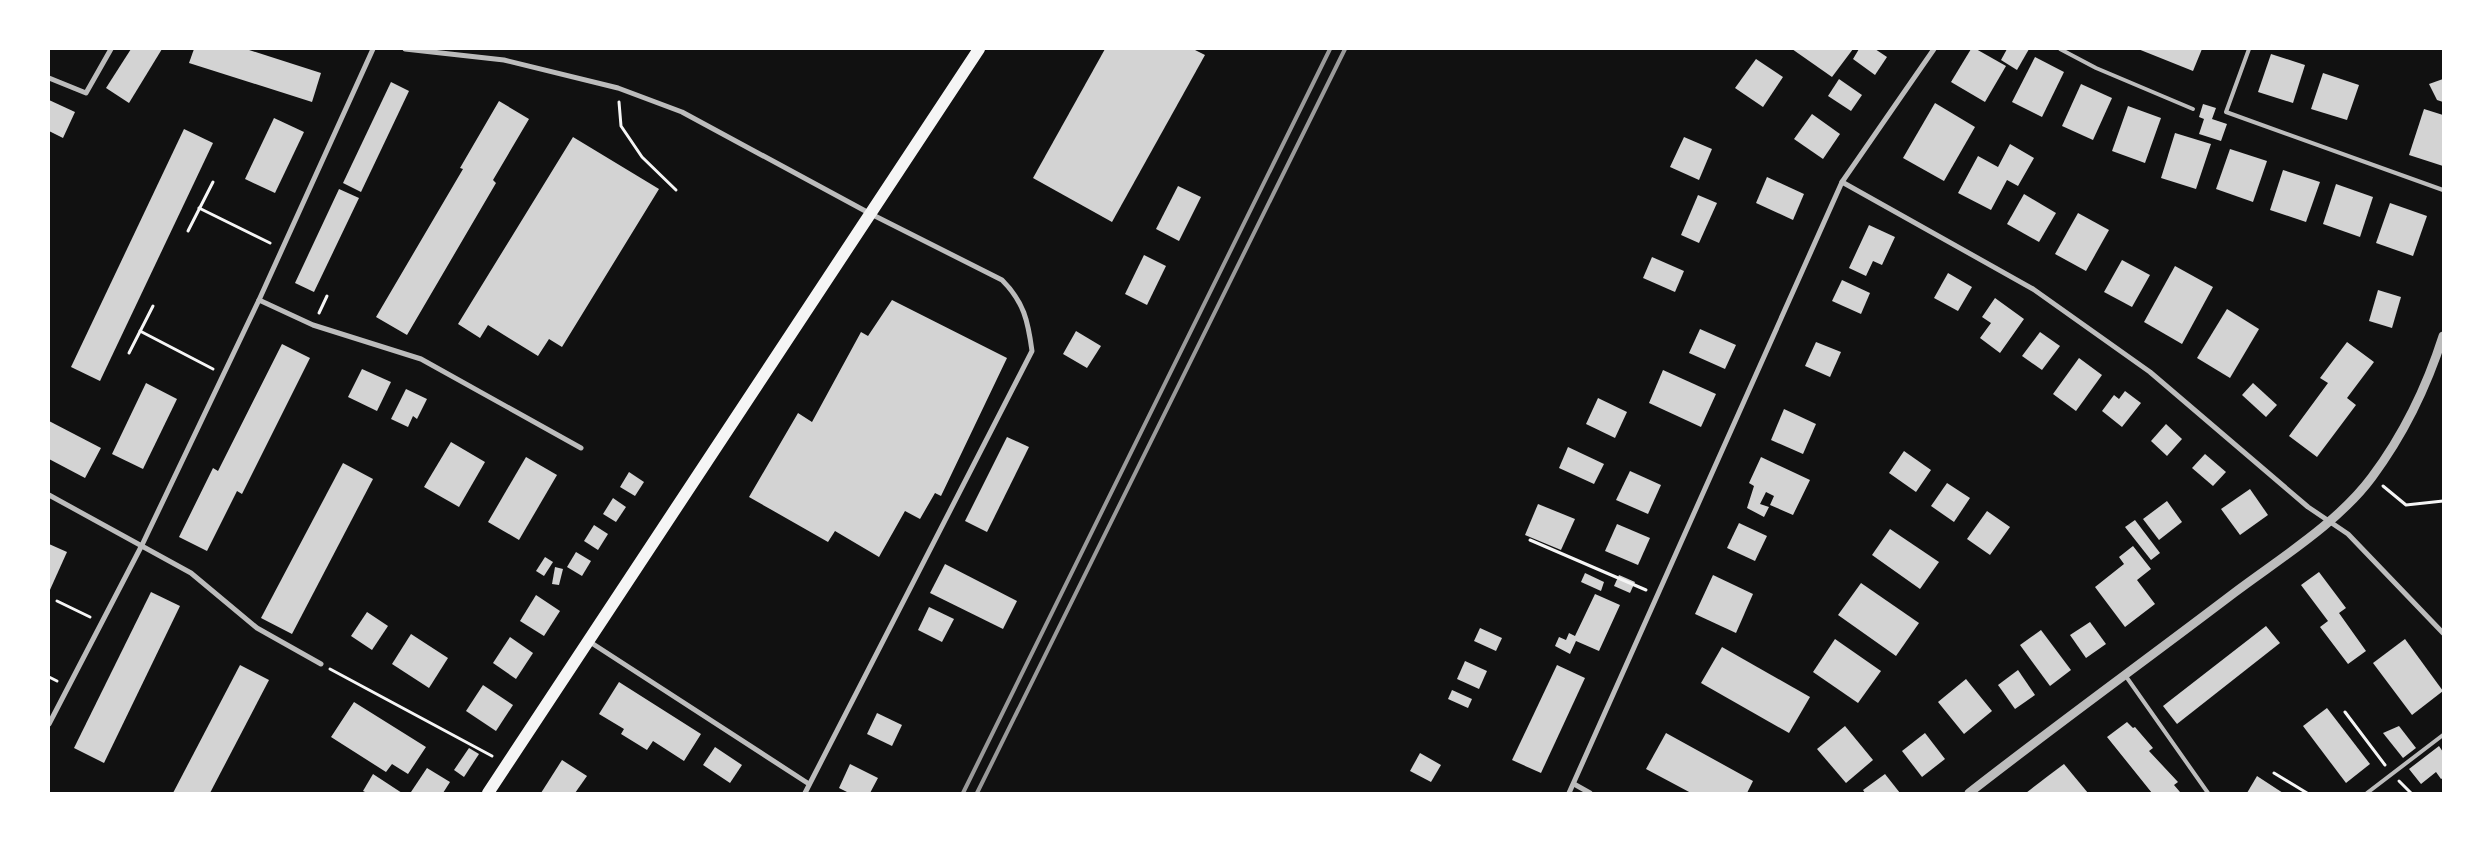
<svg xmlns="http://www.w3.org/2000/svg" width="2492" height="842" viewBox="0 0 2492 842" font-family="'Source Sans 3',sans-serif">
  <rect width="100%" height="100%" fill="#111"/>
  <!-- building -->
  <g fill="#d3d3d3">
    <polygon points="131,49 162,49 129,103 106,88"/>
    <polygon points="194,49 246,49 321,73 312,102 189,63"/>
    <polygon points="1105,49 1193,49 1205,55 1112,222 1033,178"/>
    <polygon points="1792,49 1853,49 1832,77"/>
    <polygon points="1859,49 1875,49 1887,57 1875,75 1853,59"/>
    <polygon points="1971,49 1976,49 2006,66 1985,102 1951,82"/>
    <polygon points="2007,49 2029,49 2017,70 2001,60"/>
    <polygon points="2138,49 2202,49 2193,71"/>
    <polygon points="2271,54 2305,65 2293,103 2258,92"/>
    <polygon points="2035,57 2064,72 2042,117 2012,102"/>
    <polygon points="1756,59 1783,77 1763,107 1735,88"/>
    <polygon points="2323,73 2359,85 2347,120 2311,109"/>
    <polygon points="1839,79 1862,95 1851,111 1828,96"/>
    <polygon points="2443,79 2443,102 2437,100 2429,84"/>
    <polygon points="391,82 409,91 361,192 343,183"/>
    <polygon points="2081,84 2112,98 2093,140 2062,126"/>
    <polygon points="49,100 75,112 63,138 49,131"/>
    <polygon points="499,101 529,119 493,180 496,183 407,335 376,317 463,169 460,168"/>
    <polygon points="1935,103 1975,127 1944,181 1903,158"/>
    <polygon points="2203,104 2216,108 2212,119 2227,124 2221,141 2199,134 2204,119 2199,117"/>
    <polygon points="2128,106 2161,118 2145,163 2112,151"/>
    <polygon points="2424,109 2443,115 2443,166 2409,155"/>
    <polygon points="1812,114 1840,134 1823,159 1794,139"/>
    <polygon points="274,118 304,132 275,193 245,179"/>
    <polygon points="184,129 213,143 100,381 71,367"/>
    <polygon points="2175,133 2211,144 2196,189 2161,178"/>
    <polygon points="573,137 659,189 562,347 549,339 538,356 488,325 480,338 458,324"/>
    <polygon points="1684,137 1712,149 1699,180 1670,167"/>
    <polygon points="2010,144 2034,158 2018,186 2007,180 1991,210 1958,193 1978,156 1998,167"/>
    <polygon points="2230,149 2267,161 2253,202 2216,189"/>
    <polygon points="2283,170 2320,182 2306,222 2270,210"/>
    <polygon points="1767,177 1804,194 1793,220 1756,203"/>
    <polygon points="2336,184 2373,197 2360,237 2323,224"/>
    <polygon points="1178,186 1201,197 1179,241 1156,229"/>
    <polygon points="339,189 359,198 314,292 295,283"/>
    <polygon points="2024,194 2056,213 2039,242 2007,224"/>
    <polygon points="1698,195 1717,203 1699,243 1681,235"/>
    <polygon points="2390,203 2427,216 2413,256 2376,243"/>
    <polygon points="2078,213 2109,230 2086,271 2055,254"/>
    <polygon points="1869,225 1895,237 1882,265 1873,261 1866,276 1849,268"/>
    <polygon points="1144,255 1166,266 1147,305 1125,294"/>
    <polygon points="1652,257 1684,271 1675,292 1643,278"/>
    <polygon points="2122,260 2150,275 2132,307 2104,292"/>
    <polygon points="2175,266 2213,287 2182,344 2144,322"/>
    <polygon points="1948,273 1972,287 1958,311 1934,298"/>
    <polygon points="1842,280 1870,293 1861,314 1832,301"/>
    <polygon points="2378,290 2401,297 2392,328 2369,321"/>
    <polygon points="1995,298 2024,319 2000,353 1980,338 1991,323 1982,317"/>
    <polygon points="892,300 1007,358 941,496 935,493 920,519 905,511 879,557 835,531 828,542 749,497 798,413 812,422 861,332 868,336"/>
    <polygon points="2227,309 2259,329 2230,378 2197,358"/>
    <polygon points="1700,329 1736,345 1725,369 1689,353"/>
    <polygon points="1076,331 1101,346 1087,368 1063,354"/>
    <polygon points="2040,332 2060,346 2042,370 2022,356"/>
    <polygon points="1816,342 1841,352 1830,377 1805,366"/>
    <polygon points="2347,342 2374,362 2347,398 2356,405 2317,457 2289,436 2328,383 2320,378"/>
    <polygon points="282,344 310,358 242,494 237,491 207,551 179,537 213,468 218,471"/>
    <polygon points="2079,358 2102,375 2076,411 2053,394"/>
    <polygon points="362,369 391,382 377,411 348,397"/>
    <polygon points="1663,370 1716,394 1701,427 1649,403"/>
    <polygon points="146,383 177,399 143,469 112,454"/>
    <polygon points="2253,383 2277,405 2266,417 2242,395"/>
    <polygon points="406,389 427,399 417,419 413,416 408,427 391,419"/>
    <polygon points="2125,391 2141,403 2122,427 2102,411 2114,395 2119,399"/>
    <polygon points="1598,398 1627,412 1615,438 1586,424"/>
    <polygon points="1784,409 1816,424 1803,454 1771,440"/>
    <polygon points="49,421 101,448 85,478 49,459"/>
    <polygon points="2166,424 2182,439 2167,456 2151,441"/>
    <polygon points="1007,437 1029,447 987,532 965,521"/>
    <polygon points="451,442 485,462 459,507 424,487"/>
    <polygon points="1568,447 1604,464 1594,484 1559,468"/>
    <polygon points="1904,451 1931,470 1916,492 1889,473"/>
    <polygon points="2205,454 2226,472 2213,486 2192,468"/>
    <polygon points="526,457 557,475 519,540 488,522"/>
    <polygon points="1761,457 1810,480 1793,515 1770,505 1774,496 1766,492 1760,504 1769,507 1764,517 1747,508 1754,486 1749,483"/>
    <polygon points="343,463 373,479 292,634 261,618"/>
    <polygon points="1630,471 1661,485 1648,514 1616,500"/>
    <polygon points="629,472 644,482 635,496 620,487"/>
    <polygon points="1947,483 1970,498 1954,522 1931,506"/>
    <polygon points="2250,489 2268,515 2240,535 2221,509"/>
    <polygon points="613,498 626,507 616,522 603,514"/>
    <polygon points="2167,501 2182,522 2159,540 2143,519"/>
    <polygon points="1538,504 1575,519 1561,550 1525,535"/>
    <polygon points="1987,511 2010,527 1990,555 1967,539"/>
    <polygon points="2135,520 2160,553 2151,560 2125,527"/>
    <polygon points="1739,523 1767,536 1755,561 1727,548"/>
    <polygon points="1617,524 1650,538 1638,565 1605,551"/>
    <polygon points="594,525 608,534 598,550 584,541"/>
    <polygon points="1890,529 1939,562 1920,589 1872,555"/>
    <polygon points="49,544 67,552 49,592"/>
    <polygon points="2133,546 2151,569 2137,580 2155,604 2125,627 2095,587 2124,564 2119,557"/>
    <polygon points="576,552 591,561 582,576 567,567"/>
    <polygon points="545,557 553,562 544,576 536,571"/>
    <polygon points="945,564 1017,601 1003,629 930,593"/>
    <polygon points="555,567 563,569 559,585 552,584"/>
    <polygon points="2319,572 2346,608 2339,613 2366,651 2348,664 2320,627 2328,621 2301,585"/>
    <polygon points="1585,573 1604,582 1601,591 1581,582"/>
    <polygon points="1619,575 1635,582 1630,593 1614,586"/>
    <polygon points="1713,575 1753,594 1736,633 1695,614"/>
    <polygon points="1861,583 1919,623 1896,656 1838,615"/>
    <polygon points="151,592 180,606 104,763 74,748"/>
    <polygon points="1595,594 1620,605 1599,651 1576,641 1570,654 1555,646 1559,637 1566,640 1569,633 1575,636"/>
    <polygon points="536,595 560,611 544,636 520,621"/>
    <polygon points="929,607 954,619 942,642 918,630"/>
    <polygon points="367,612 388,626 372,650 351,636"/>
    <polygon points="2090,622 2106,644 2086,658 2070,635"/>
    <polygon points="2266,626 2280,643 2177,724 2163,706"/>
    <polygon points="1480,628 1502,638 1496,651 1474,641"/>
    <polygon points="2041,630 2071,670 2050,686 2020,645"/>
    <polygon points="411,634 448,658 429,688 392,664"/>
    <polygon points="510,637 533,653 516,679 493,663"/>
    <polygon points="1835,639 1881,671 1858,703 1813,672"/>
    <polygon points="2405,639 2443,691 2412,715 2373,663"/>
    <polygon points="1722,647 1810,697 1789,733 1701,683"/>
    <polygon points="1465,661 1487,671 1479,689 1457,679"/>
    <polygon points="240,665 269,680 210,793 173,793"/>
    <polygon points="1557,665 1585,678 1541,773 1512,760"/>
    <polygon points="2018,670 2035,695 2015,709 1998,685"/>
    <polygon points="1966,679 1992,711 1964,734 1938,702"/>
    <polygon points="619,682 701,734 684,761 653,741 647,750 621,734 624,729 599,714"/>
    <polygon points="483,685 513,705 496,731 466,711"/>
    <polygon points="1452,690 1472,699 1468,708 1448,699"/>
    <polygon points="354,702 426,747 408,774 392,764 386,772 331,737"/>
    <polygon points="2327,708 2370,764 2346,783 2303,726"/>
    <polygon points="877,713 902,725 892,746 867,734"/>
    <polygon points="2127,722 2133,728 2135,727 2153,748 2149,751 2178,782 2174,785 2180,792 2179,793 2152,793 2107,737"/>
    <polygon points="1845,726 1873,760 1846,783 1817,749"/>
    <polygon points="2399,726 2416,748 2403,758 2383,733"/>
    <polygon points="1666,733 1753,781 1747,793 1691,793 1646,769"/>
    <polygon points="1925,733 1945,759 1922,777 1902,751"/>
    <polygon points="2439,746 2443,752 2443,778 2441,779 2436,772 2421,784 2409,769"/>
    <polygon points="715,747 742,765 730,783 703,765"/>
    <polygon points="469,748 479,754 464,777 454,770"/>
    <polygon points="1420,753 1441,765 1431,782 1410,771"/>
    <polygon points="562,760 587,776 575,793 541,793"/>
    <polygon points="850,764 878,778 870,793 849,793 839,788"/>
    <polygon points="2064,764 2088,793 2026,793 2048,776"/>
    <polygon points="427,768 450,782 443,793 411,792"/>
    <polygon points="373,774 402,793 367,793 363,791"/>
    <polygon points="1885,774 1900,793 1865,793 1863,790"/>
    <polygon points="2257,776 2283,793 2247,793"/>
  </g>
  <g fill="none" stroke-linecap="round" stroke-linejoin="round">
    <!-- path -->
    <g stroke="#f5f5f5" stroke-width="3">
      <polyline points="619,102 621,126 642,157 676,190"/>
      <polyline points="199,208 270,243"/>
      <polyline points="188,231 213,182"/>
      <polyline points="319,313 327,296"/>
      <polyline points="140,331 213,369"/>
      <polyline points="129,353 153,306"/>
      <polyline points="2383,486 2406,505 2443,501"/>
      <polyline points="1530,540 1646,590"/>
      <polyline points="57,601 90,617"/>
      <polyline points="330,669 492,756"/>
      <polyline points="49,677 57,681"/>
      <polyline points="2345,712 2385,765"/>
      <polyline points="2274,773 2307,793"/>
      <polyline points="2399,781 2411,793"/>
    </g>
    <!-- service -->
    <g stroke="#bcbcbc" stroke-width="4">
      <polyline points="2060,49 2096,68 2193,109"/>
      <polyline points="2249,49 2226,112 2443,190"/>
      <polyline points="2125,675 2208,793"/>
      <polyline points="2367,793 2443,735"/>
    </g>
    <!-- minor -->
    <g stroke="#bcbcbc" stroke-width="5">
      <path d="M 405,49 L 504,60 L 618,88 L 682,112 L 869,213 L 1002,280 C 1024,302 1028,321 1032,351 L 805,793"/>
      <polyline points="49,78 86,93 111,49"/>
      <polyline points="1842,182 2033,289 2150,372 2308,507 2348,534 2443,633"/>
      <polyline points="259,300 313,325 421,359 581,448"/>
      <polyline points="49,495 191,573 257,628 321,664"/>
      <polyline points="590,642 809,784"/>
      <polyline points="49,724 142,545 259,300 373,49"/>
      <polyline points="1574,784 1590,793"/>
      <polyline points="1569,793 1842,182 1934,49"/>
    </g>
    <!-- tertiary -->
    <path stroke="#bcbcbc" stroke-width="9" d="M 1969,793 C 2056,725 2146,660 2234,593 C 2279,559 2338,523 2372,477 C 2404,434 2427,386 2443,336"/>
    <!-- primary -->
    <polyline stroke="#f5f5f5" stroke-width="12" points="488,793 979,49"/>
    <!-- rail -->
    <g stroke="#9a9a9a" stroke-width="4">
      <polyline points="963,793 1330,49"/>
      <polyline points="977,793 1345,49"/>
    </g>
  </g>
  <!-- border -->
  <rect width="2492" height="842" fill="none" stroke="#ffffff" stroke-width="100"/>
</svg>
